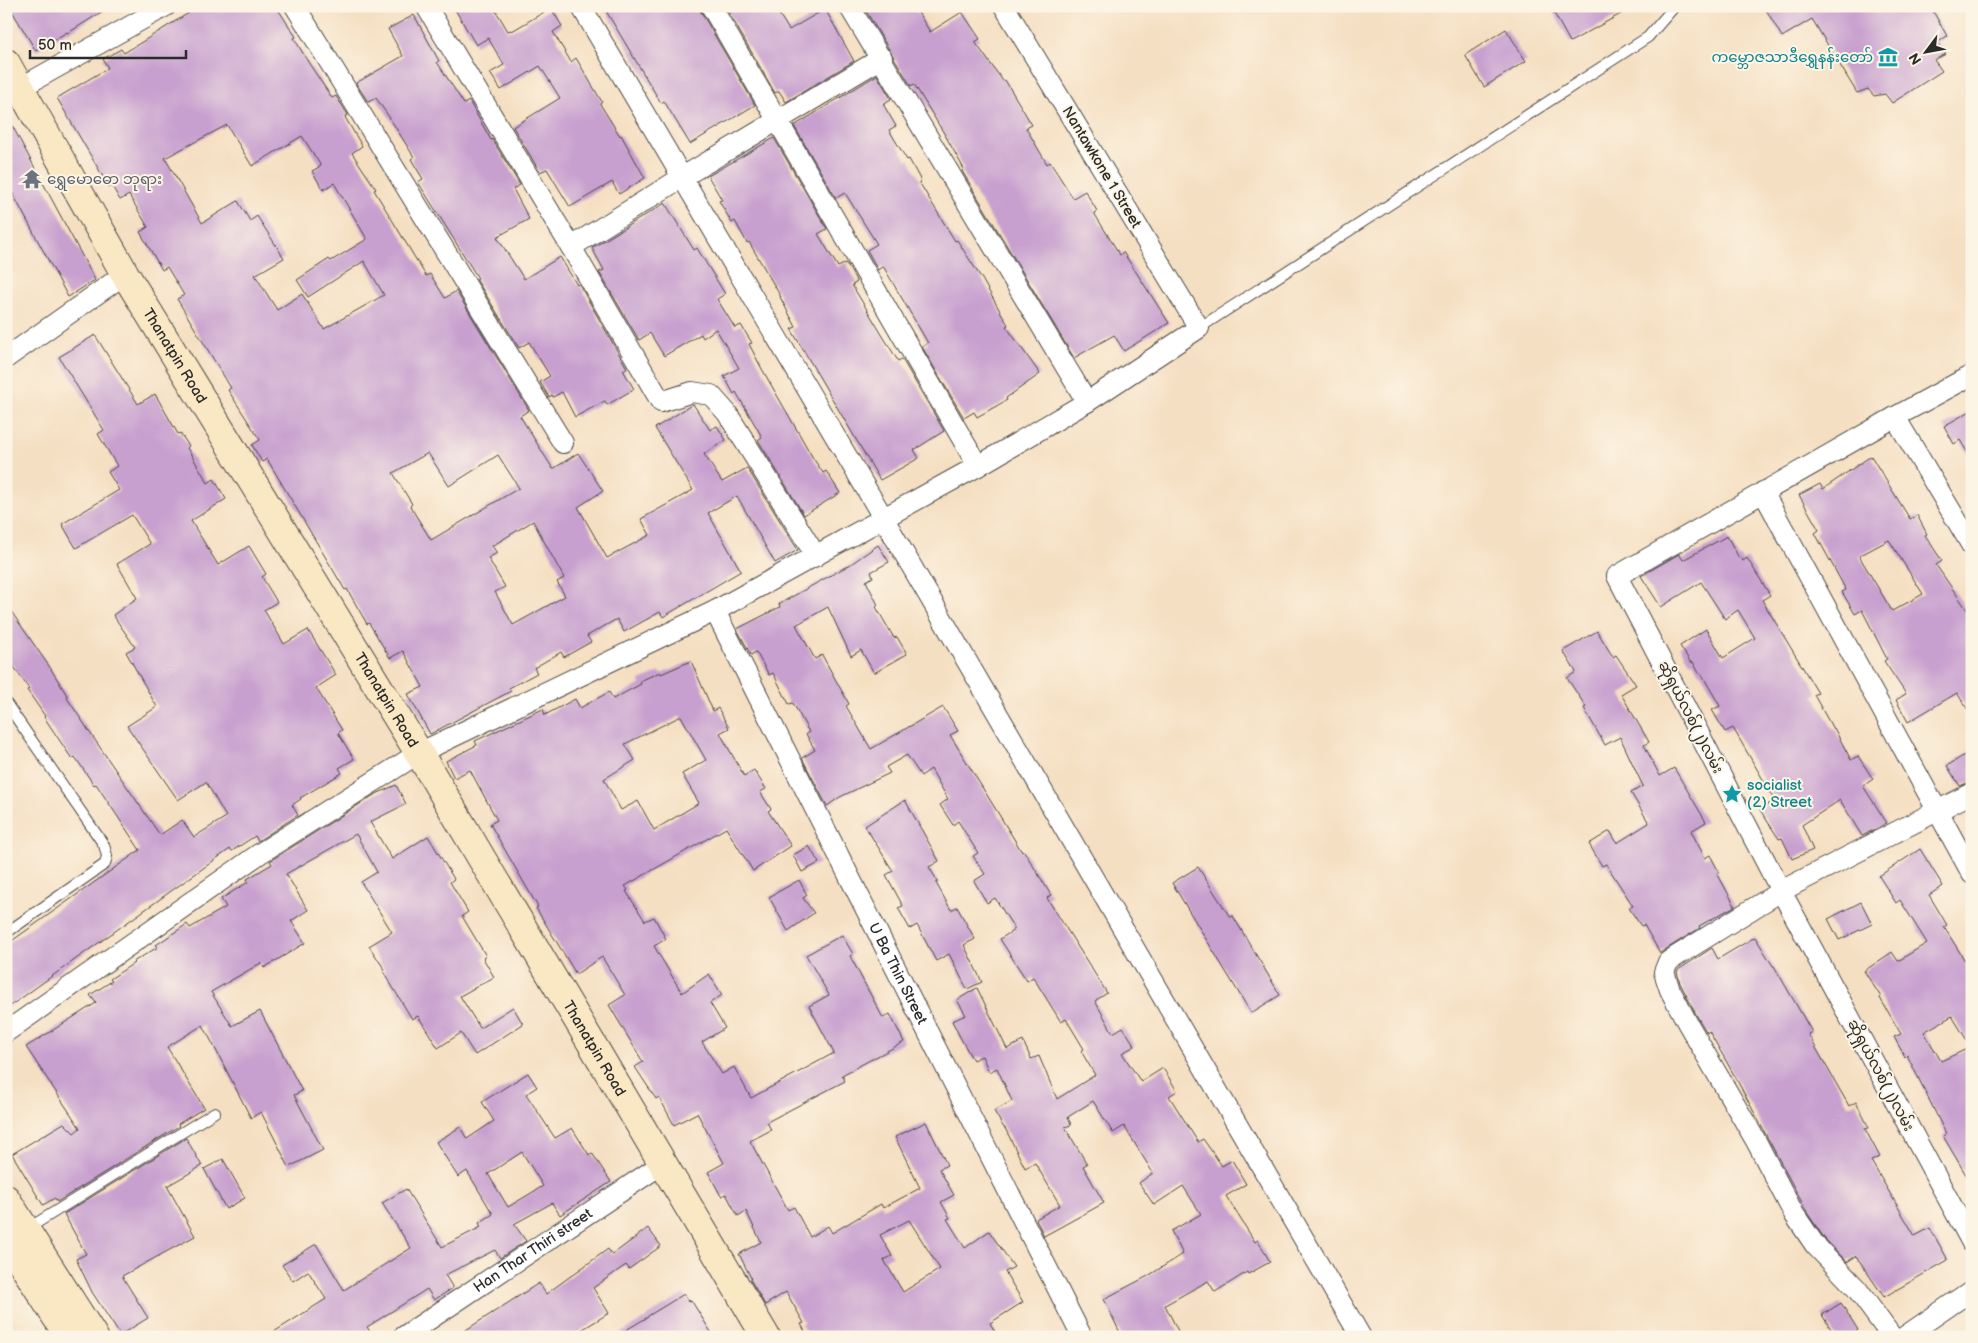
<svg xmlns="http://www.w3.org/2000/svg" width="1978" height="1343" viewBox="0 0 1978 1343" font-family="'Balsamiq Sans','Noto Sans Myanmar',sans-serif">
  <rect width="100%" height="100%" fill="#fcf5e5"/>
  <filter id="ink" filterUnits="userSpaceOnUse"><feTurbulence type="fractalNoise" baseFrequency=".02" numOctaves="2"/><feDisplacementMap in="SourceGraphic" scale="10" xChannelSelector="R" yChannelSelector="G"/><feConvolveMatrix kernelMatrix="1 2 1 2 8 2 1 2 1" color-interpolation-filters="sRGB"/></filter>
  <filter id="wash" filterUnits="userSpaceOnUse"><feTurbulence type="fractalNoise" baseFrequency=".0096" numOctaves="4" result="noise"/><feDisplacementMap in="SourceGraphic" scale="20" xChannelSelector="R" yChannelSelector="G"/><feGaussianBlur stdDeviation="1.12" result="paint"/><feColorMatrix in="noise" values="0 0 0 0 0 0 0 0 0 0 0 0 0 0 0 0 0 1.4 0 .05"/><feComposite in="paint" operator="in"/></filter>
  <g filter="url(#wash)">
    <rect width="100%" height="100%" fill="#f5dfc2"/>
    <g id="blocks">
      <!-- building -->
      <g fill="#c8a0cf" fill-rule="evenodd">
        <polygon points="9,6 111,6 68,33 67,32 36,51"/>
        <path d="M 200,6 L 276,6 L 296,37 L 294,38 L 308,62 L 332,98 L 336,96 L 348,115 L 345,116 L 346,119 L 362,146 L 352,153 L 376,189 L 374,190 L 426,276 L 430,274 L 445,298 L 456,291 L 529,410 L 520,416 L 553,469 L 578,453 L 603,491 L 578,507 L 607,558 L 650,535 L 641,519 L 693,490 L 655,428 L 693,404 L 710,430 L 717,426 L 726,440 L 704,454 L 722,482 L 747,468 L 798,550 L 775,563 L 737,496 L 708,513 L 741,571 L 663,617 L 660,612 L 624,632 L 617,619 L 587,636 L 591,642 L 564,657 L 561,652 L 534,668 L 537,673 L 509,688 L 511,691 L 430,734 L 408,694 L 423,687 L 403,651 L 390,658 L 369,623 L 367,624 L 347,589 L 345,590 L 267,459 L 262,462 L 252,445 L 260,440 L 228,390 L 231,388 L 177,299 L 184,295 L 167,267 L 162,270 L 140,232 L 148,227 L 129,195 L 120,200 L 112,186 L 109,187 L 57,98 L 108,68 L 103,59 L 121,49 L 124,53 ZM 227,125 L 252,166 L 302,136 L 321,166 L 312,171 L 323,190 L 334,183 L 367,239 L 331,261 L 329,259 L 297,280 L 308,297 L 364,261 L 384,295 L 324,329 L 302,294 L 277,310 L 255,275 L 284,258 L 257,216 L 250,221 L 238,201 L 202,223 L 165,158 ZM 428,453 L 449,486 L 498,455 L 519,488 L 431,540 L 410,506 L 412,504 L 393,473 ZM 533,521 L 564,578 L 557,582 L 565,596 L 513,625 L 495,592 L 505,587 L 488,558 L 497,553 L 492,546 Z"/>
        <polygon points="453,6 493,6 508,31 511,30 512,31 551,8 562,26 553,32 571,62 576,58 602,102 600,104 620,136 621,135 645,178 619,194 612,182 570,207 547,169 540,172 513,127 560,98 540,66 501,90 490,73 504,65 488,38 476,45"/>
        <polygon points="603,6 699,6 701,12 755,105 690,144 664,101 661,103"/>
        <polygon points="725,6 774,6 789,30 825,9 854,61 786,102 779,91 775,93"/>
        <polygon points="863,6 914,6 930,32 962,12 980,39 975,42 1003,81 1005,80 1032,125 1026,128 1047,164 1050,162 1073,198 1085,191 1097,211 1094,213 1120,255 1123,252 1169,323 1124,351 1114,335 1074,358 962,171 964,169 945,135 914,84 911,86"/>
        <polygon points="1550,6 1635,6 1570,42"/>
        <polygon points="1764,6 1930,6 1947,36 1937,43 1946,54 1934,60 1942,71 1892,103 1885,94 1874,96 1868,89 1857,93 1812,19 1782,37"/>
        <polygon points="414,15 439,61 437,62 464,104 469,101 491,140 492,139 520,185 513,189 529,219 497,237 524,279 560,257 577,285 579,284 627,368 623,370 634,389 607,405 605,401 575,417 562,392 553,397 552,395 549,397 540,382 550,376 529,342 519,348 476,279 478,278 418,182 423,179 411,159 414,157 389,117 376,98 368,102 356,83 403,56 388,29"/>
        <polygon points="1506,29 1526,61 1484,87 1465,55"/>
        <polygon points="877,75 891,99 883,104 896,126 889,130 907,160 909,159 921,181 919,182 955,241 957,240 982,279 1008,325 1006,326 1040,374 1006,398 1007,400 977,417 974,412 964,418 922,347 928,343 883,266 878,270 867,250 877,244 845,193 836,198 794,126"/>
        <polygon points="6,114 95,280 68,297 6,181"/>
        <polygon points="774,138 827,229 818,234 838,267 846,263 857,282 852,285 898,361 902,359 944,431 914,450 919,458 880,480 791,329 796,327 780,297 781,297 749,242 747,243 735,221 732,223 719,201 722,200 708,176"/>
        <polygon points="665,203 694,250 697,248 725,294 717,299 735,328 741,325 752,343 749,344 762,369 813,458 823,473 826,471 840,493 804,515 758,440 762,437 736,392 734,394 724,376 739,368 716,329 703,338 701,334 664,356 650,333 639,340 599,272 604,270 592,248"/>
        <polygon points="95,335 138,404 155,394 178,434 180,433 189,446 187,448 208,483 214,479 226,499 191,521 218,565 249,546 266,574 262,577 277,602 264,610 284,644 308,630 326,659 336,675 316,688 342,730 338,733 354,759 339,768 342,773 300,798 301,799 292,805 298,815 258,841 255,836 232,851 230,849 6,1009 6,945 140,850 96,784 94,785 75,757 72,759 44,717 45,716 27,690 29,689 6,655 6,604 51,669 68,697 67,698 97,743 160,835 182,820 194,837 226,817 206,782 178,800 127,726 157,707 126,652 135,647 113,615 137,598 117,564 150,544 132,515 76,548 62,524 119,490 108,472 117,466 98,434 104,430 59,357"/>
        <polygon points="1972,410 1972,460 1960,440 1954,444 1944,426"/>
        <path d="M 1871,456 L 1910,519 L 1917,515 L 1927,534 L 1925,535 L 1942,561 L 1936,565 L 1972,617 L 1972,716 L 1957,693 L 1908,722 L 1896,700 L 1906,694 L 1884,661 L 1887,659 L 1862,610 L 1855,614 L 1842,592 L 1846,590 L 1815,533 L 1819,530 L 1799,495 L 1820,484 L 1823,489 ZM 1889,540 L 1923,594 L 1892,611 L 1859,556 Z"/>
        <polygon points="1727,536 1739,558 1741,557 1743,561 1747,558 1770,595 1762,600 1818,693 1814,695 1833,729 1834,728 1851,760 1858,756 1873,779 1863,786 1887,823 1862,836 1840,800 1802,825 1813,850 1792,859 1782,838 1779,839 1760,810 1775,800 1733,728 1725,732 1712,710 1720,706 1701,673 1699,673 1693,662 1691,663 1680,646 1706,629 1723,658 1755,638 1738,610 1725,619 1701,582 1661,607 1641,576 1679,554 1683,560"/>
        <polygon points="878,545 889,562 871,572 873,577 866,581 878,605 876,607 894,638 897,637 907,654 874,673 861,650 851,656 828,607 796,625 815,659 822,655 849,704 846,706 871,749 943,707 958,731 950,735 1022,852 1024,851 1051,895 1047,898 1107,993 1095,1001 1113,1033 1123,1027 1135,1046 1122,1053 1141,1082 1163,1068 1177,1091 1169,1096 1198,1142 1203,1139 1222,1166 1232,1160 1246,1184 1226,1196 1255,1242 1258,1240 1270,1262 1248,1274 1247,1272 1215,1292 1208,1281 1165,1305 1181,1337 1122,1337 1104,1299 1148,1276 1183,1254 1171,1231 1201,1214 1183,1186 1154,1205 1139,1183 1153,1173 1124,1126 1113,1133 1093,1101 1068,1117 1071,1125 1065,1127 1087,1164 1083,1166 1104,1203 1044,1236 1036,1219 1060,1205 1035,1163 1025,1168 1005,1128 1004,1128 994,1111 1012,1101 997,1068 989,1072 982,1056 973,1060 961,1039 952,1021 966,1015 957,1000 977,988 1007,1049 1023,1041 1031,1059 1039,1056 1057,1099 1095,1075 1081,1051 1084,1049 1066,1019 1061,1022 1033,977 1027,981 1000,939 1014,930 1014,928 995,898 987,903 974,881 985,874 973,856 978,853 958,821 953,825 940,805 948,799 931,769 921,776 907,755 886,767 890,773 840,797 827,806 802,758 815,750 806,734 809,732 793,703 789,704 773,673 769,675 756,652 751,655 737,629 780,607 779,604 851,564"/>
        <polygon points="1597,631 1613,657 1616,655 1636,685 1621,694 1649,742 1644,745 1660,776 1674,768 1706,822 1691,831 1705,858 1710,855 1719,872 1717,873 1735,906 1699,926 1700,928 1660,953 1644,925 1641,926 1629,908 1633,906 1606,864 1602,866 1589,844 1610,831 1617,843 1649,823 1631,793 1643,786 1620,737 1605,745 1584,708 1586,707 1567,678 1576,672 1563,651"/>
        <path d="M 691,661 L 713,711 L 718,708 L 729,728 L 720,733 L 744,776 L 754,770 L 766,789 L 760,792 L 771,809 L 768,811 L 791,846 L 753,871 L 726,828 L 625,886 L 628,890 L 626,891 L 645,921 L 654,917 L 666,939 L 654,946 L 682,993 L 709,974 L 722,995 L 710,1003 L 725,1028 L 702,1042 L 722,1074 L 734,1067 L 751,1098 L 834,1053 L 809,1006 L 829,995 L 806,955 L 842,935 L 853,954 L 850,956 L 883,1018 L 890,1014 L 904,1042 L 842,1075 L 845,1081 L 767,1122 L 771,1130 L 750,1141 L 788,1210 L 794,1207 L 810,1237 L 828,1226 L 832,1233 L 881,1204 L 883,1208 L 920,1188 L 895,1137 L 926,1122 L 947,1165 L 939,1169 L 954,1195 L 941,1202 L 950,1218 L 947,1219 L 965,1248 L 989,1231 L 1014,1267 L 1005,1272 L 1023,1302 L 990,1323 L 998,1337 L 808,1337 L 801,1324 L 804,1323 L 786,1292 L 765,1305 L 750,1279 L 751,1278 L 739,1254 L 761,1242 L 746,1211 L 738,1216 L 726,1194 L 721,1196 L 708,1172 L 724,1163 L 697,1113 L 674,1125 L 659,1097 L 656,1099 L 635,1067 L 643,1062 L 609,1005 L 625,995 L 602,957 L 576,974 L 536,908 L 538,907 L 490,824 L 497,820 L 470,770 L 454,778 L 446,761 L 477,745 L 475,741 L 543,709 L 545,715 L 575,699 L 580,708 L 609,692 L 613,699 L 641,684 L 640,681 L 660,672 L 661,674 ZM 681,716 L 706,760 L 682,774 L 699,803 L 654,830 L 638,801 L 621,810 L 604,779 L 635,760 L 625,744 ZM 909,1220 L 940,1269 L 903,1292 L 884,1260 L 892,1256 L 880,1235 Z"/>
        <polygon points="1972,750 1972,781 1960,786 1947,766"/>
        <polygon points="396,785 406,804 370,822 392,859 428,836 454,879 450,882 468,912 462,916 486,956 483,958 494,977 460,996 480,1028 513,1007 523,1024 475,1055 461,1033 438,1048 418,1016 412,1019 383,971 385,970 369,946 392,932 361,882 377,872 356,834 286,874 308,910 291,921 305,943 264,968 261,963 211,992 232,1026 260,1011 302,1091 294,1095 323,1150 289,1167 261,1112 251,1118 203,1025 167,1047 204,1108 178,1124 179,1126 57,1202 55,1198 43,1205 12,1154 64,1123 74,1133 80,1128 26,1047 96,1003 90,995 112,981 110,979 134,963 133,962 158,947 156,945 187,924 190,928 226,907 221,899 248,882 247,879 272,864 270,861 374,795"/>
        <polygon points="905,800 939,861 929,867 938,882 936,883 951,910 957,907 975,939 964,945 982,982 967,989 949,954 936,961 917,925 910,929 898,908 903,906 886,875 893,871 865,826"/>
        <polygon points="809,846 819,863 802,872 793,855"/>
        <path d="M 1920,849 L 1943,886 L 1929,895 L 1947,925 L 1944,927 L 1972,972 L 1972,1185 L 1943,1136 L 1946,1134 L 1907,1055 L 1905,1057 L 1894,1037 L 1901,1034 L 1880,998 L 1881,997 L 1864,971 L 1892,952 L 1898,961 L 1927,943 L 1900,900 L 1896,903 L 1879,876 ZM 1952,1016 L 1971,1047 L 1941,1061 L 1924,1032 Z"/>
        <polygon points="1198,867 1230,917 1233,916 1280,995 1251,1013 1172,883"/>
        <polygon points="799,880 807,895 803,898 814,913 788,931 769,897"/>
        <polygon points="1861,902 1872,924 1839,940 1828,919"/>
        <polygon points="1755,937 1773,966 1774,966 1812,1032 1808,1034 1849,1106 1856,1102 1869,1128 1865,1129 1880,1157 1871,1161 1915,1236 1930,1228 1948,1260 1884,1297 1856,1256 1847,1262 1824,1238 1808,1214 1738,1082 1709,1031 1707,1033 1698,1018 1680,983 1677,972 1678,970 1712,948 1718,959"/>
        <path d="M 528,1073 L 537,1087 L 526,1094 L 555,1138 L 572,1128 L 589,1155 L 592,1153 L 611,1182 L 560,1215 L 552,1203 L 514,1224 L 526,1241 L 500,1258 L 495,1250 L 445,1275 L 453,1288 L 434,1300 L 427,1289 L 367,1327 L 373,1337 L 266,1337 L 326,1299 L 308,1271 L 293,1281 L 282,1265 L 316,1244 L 344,1290 L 411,1248 L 382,1203 L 406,1189 L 442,1247 L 481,1227 L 479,1223 L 493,1214 L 467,1171 L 458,1177 L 436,1142 L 460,1127 L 467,1139 L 494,1121 L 482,1102 ZM 522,1152 L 543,1186 L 508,1207 L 488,1174 Z"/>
        <polygon points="186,1138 202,1166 167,1186 195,1236 122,1276 148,1318 120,1335 92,1292 76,1259 86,1254 64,1214"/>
        <polygon points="223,1159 245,1198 226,1209 204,1169"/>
        <polygon points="648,1228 661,1246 629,1269 626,1265 593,1288 609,1313 570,1337 455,1337 539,1283 546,1294 608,1249 612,1255"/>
        <polygon points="684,1294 689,1301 691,1300 714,1337 614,1337 648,1317 648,1316"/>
        <polygon points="1841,1303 1858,1330 1848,1337 1836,1337 1822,1315"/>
      </g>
    </g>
  </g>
  <g filter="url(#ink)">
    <use href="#blocks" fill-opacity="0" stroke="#494642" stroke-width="1"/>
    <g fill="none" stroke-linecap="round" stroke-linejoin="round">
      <defs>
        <g id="lane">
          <polyline points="1199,328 1648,37 1675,6"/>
          <polyline points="6,703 104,845 107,856 105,864 6,933"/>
          <polyline points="27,1229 215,1112"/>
        </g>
        <g id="street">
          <polyline points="295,6 563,443"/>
          <polyline points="426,6 571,247 661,402 692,392 711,395 727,413 816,556"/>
          <polyline points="581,6 884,519 1361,1337"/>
          <polyline points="711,6 978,466"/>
          <polyline points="849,6 1087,402"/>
          <polyline points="20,88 166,6"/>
          <polyline points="571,247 681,178 882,58"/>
          <polyline points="6,358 125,274"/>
          <polyline points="1972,375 1895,417 1617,576 1781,891 1972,1243"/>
          <polyline points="1895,417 1972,546"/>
          <polyline points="1763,492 1972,874"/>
          <path id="s1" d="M 715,611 L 1082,1337"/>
          <polyline points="6,1032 259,854 419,753 715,611 978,466 1087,402 1199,328 1004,6"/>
          <path id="s2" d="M 403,1337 L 662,1164"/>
          <polyline points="1892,1337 1857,1289 1815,1245 1794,1214 1756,1141 1688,1024 1670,990 1664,972 1668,962 1675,957 1781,891 1972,793"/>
          <polyline points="1904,1337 1972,1290"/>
        </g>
        <g id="secondary">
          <path id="s3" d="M 6,63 L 125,274 L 419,753 L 766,1337"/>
          <polyline points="6,1199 94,1337"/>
          <polyline points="6,1238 69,1337"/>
        </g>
      </defs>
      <!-- lane casing -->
      <use href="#lane" stroke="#494642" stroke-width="12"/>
      <!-- street casing -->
      <use href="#street" stroke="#494642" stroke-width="22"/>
      <!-- secondary casing -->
      <use href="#secondary" stroke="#494642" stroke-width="30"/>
      <!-- lane -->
      <use href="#lane" stroke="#fff" stroke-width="10"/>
      <!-- street -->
      <use href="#street" stroke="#fff" stroke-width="20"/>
      <!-- secondary -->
      <use href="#secondary" stroke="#fae7c3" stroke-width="28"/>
    </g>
  </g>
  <!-- icons -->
  <defs>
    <symbol id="museum-bare" viewBox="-9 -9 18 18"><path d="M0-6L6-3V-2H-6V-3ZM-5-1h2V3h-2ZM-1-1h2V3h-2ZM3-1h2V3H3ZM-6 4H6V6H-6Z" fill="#0f9aa8" stroke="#fcf5e5" stroke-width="2.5" paint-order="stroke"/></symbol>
    <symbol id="temple-bare" viewBox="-9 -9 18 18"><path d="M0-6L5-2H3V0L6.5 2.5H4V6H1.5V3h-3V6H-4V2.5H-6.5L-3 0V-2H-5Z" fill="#6b7280" stroke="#fcf5e5" stroke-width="2.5" paint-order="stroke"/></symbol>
    <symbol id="sight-bare" viewBox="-9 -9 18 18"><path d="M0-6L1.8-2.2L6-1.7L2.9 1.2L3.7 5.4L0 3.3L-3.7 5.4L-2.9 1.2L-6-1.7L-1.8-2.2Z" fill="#0f9aa8" stroke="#fcf5e5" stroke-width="2.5" paint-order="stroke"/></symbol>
  </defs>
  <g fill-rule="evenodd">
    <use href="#museum-bare" x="1874" y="43" width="28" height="28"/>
    <use href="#temple-bare" x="18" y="165" width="28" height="28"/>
    <use href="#sight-bare" x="1718" y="780" width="28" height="28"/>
  </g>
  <g text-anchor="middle" stroke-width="4" stroke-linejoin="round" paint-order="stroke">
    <!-- culture labels -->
    <g font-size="15" fill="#0d838f" stroke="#fcf5e5" text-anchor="end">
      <text x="1873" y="62">ကမ္ဘောဇသာဒီရွှေနန်းတော်</text>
      <text x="1747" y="790" text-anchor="start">socialist<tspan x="1747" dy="17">(2) Street</tspan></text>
    </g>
    <!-- street labels -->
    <g font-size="15" fill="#2b2b2b" stroke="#fcf5e5">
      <text transform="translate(1102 167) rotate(59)" y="5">Nantawkone 1 Street</text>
      <text dy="5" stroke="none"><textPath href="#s3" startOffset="338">Thanatpin Road</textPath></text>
      <text dy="5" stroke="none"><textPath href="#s3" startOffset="742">Thanatpin Road</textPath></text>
      <text transform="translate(1691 717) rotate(63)" y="5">ဆိုရှယ်လစ်(၂)လမ်း</text>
      <text dy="5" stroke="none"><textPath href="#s1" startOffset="406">U Ba Thin Street</textPath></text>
      <text dy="5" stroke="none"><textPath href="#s3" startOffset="1148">Thanatpin Road</textPath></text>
      <text transform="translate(1881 1075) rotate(62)" y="5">ဆိုရှယ်လစ်(၂)လမ်း</text>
      <text dy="5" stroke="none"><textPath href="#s2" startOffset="156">Han Thar Thiri street</textPath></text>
    </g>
    <!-- worship labels -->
    <g font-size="15" fill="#5b616d" stroke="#fcf5e5" text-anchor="start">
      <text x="47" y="184">ရွှေမောဓော ဘုရား</text>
    </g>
  </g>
  <!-- margin -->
  <rect width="1978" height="1343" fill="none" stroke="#fcf5e5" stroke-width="25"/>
  <!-- north arrow -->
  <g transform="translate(1926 52) rotate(238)" stroke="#fcf5e5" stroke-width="4" paint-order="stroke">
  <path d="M0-4L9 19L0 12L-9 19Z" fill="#2b2b2b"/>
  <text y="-8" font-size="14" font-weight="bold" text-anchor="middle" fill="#2b2b2b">N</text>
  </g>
  <!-- scale -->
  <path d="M30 50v8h156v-8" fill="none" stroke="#2b2b2b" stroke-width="2.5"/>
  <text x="38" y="50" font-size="15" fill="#2b2b2b" stroke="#fcf5e5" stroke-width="4" paint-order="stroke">50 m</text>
</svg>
